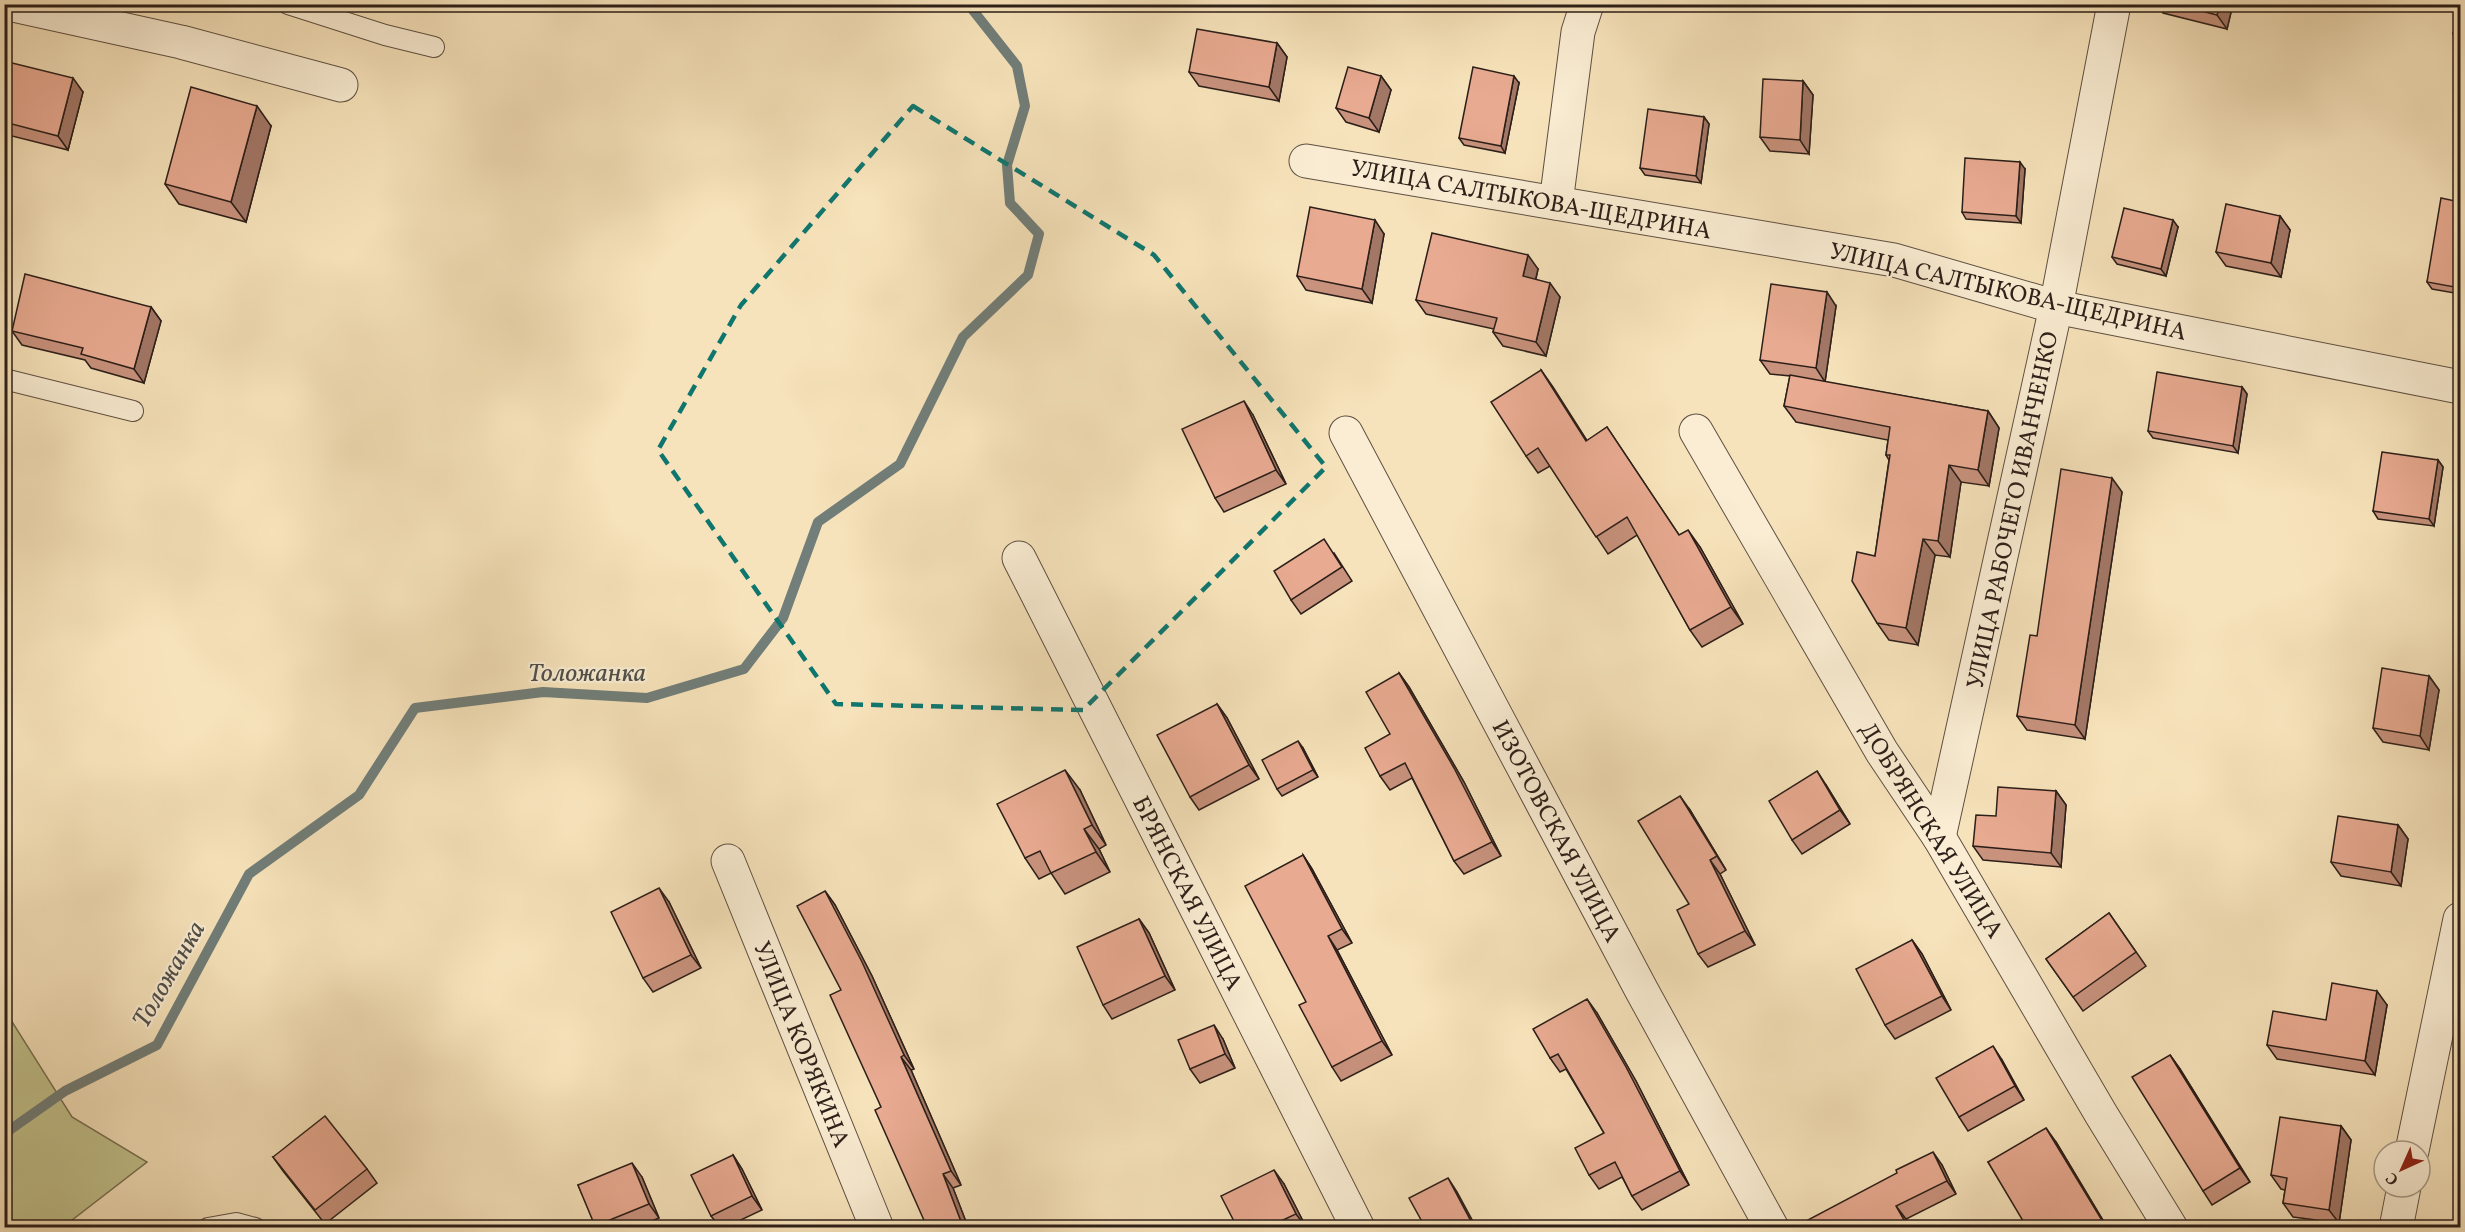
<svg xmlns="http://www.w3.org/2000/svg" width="2465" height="1232" viewBox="0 0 2465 1232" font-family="Vollkorn,serif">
  <rect width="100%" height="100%" fill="#f7e3bb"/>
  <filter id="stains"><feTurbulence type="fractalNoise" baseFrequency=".00333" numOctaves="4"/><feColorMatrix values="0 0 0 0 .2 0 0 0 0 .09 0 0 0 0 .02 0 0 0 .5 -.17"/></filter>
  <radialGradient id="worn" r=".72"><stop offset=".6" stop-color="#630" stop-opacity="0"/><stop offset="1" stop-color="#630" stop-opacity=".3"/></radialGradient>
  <!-- green -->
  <polygon fill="#c2c28c" stroke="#777052" stroke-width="1.5" points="4,1009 72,1117 147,1162 63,1227 5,1227"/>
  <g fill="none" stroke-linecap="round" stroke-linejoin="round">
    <!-- stream -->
    <polyline stroke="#717e79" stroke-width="10" points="4,1134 65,1091 157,1045 249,874 359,795 415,708 543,692 647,698 744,669 783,618 818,522 900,464 963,337 1028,275 1039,234 1010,203 1007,165 1025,106 1017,66 968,4"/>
    <defs>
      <g id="lane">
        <polyline points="288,4 385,35 434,47"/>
        <polyline points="4,379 133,411"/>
        <polyline points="208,1228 236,1223 255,1228"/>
      </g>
      <g id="street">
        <polyline points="8,4 181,42 341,85"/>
        <polyline points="1306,161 1894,260 2056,307 2460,387"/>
        <polyline points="1556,203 1578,32 1587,4"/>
        <polyline points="1696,431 1882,752 1939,837 2101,1114 2171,1228"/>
        <polyline points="1346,433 1642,991 1772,1228"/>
        <polyline points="1019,558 1358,1228"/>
        <polyline points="1939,837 2056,307 2114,4"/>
        <polyline points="728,861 877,1228"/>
        <polyline points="2412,1151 2460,919"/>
        <polyline points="2396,1228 2404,1187"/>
      </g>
    </defs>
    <!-- lane casing -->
    <use href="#lane" stroke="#5f5042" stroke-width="22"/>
    <!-- street casing -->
    <use href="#street" stroke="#5f5042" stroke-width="35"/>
    <!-- lane -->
    <use href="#lane" stroke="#faedd3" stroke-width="20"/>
    <!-- street -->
    <use href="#street" stroke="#faedd3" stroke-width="33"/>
  </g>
  <!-- wall -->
  <g fill="#c8927d" stroke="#2c1f19" stroke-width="1.5">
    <polygon points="2157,4 2233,4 2227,29 2163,13"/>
    <polygon points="2460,9 2460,45 2453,34"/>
    <polygon points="1277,43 1287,57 1279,101 1199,86 1189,72"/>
    <polygon points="4,61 83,92 68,150 4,134"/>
    <polygon points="1381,76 1391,90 1379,132 1346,122 1336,108"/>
    <polygon points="1803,81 1813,95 1809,154 1770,151 1760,137"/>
    <polygon points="1519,83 1505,153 1464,145 1459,138"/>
    <polygon points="1704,117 1709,124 1701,183 1645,175 1640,168"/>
    <polygon points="271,126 246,222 179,204 165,184"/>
    <polygon points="2025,169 2021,223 1966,219 1962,212"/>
    <polygon points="2460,202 2460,305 2459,305 2454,298 2455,293 2432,289 2427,282"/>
    <polygon points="2280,216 2290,230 2281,277 2226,266 2216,252"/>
    <polygon points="2178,227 2166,276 2117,264 2112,257"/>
    <polygon points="1384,234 1372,303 1306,290 1297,276"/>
    <polygon points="1538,269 1536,279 1560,297 1546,356 1503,346 1493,332 1494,329 1426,314 1416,300"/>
    <polygon points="1836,306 1825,382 1988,411 1999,428 1989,486 1961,482 1950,557 1935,555 1918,645 1889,640 1877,623 1875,556 1889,460 1886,455 1888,440 1796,422 1784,406 1790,376 1770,374 1760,360"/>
    <polygon points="151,307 161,321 144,383 91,368 85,360 22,345 12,331"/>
    <polygon points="1541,370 1587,441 1607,427 1679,535 1700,547 1743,624 1702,647 1690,630 1637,535 1608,554 1550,466 1538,473 1526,456"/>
    <polygon points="2242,387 2247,394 2238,453 2153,438 2148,431"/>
    <polygon points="1253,415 1286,484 1224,512 1215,498"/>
    <polygon points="2438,460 2443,467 2434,526 2378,519 2373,511"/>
    <polygon points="2122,492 2085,739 2027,730 2017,716 2037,636"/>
    <polygon points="1334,553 1352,581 1301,614 1291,600"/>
    <polygon points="1399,673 1409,687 1464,782 1501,856 1464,874 1454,861 1412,778 1390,790 1380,776 1390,734"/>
    <polygon points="2429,676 2439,690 2429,750 2383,742 2373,728"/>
    <polygon points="1217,704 1227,718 1259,779 1199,810 1190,797"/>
    <polygon points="1303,748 1318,777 1282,796 1277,789"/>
    <polygon points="1826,785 1850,824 1802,854 1792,840"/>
    <polygon points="1080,790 1106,845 1099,849 1110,872 1065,894 1051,873 1039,879 1025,858"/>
    <polygon points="2056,791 2066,805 2061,867 1983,860 1973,846"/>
    <polygon points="1690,810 1726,870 1720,874 1755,945 1708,967 1698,954 1689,904"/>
    <polygon points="2398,825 2408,839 2401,886 2341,876 2331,862"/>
    <polygon points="1303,855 1312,869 1352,943 1337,950 1392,1055 1341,1081 1332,1067 1306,1002"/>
    <polygon points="825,891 835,905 872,976 914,1069 911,1070 961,1185 953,1188 968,1227 927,1227 881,1107"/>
    <polygon points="669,902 701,968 653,992 643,978"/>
    <polygon points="2109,913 2146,966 2083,1011 2046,959"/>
    <polygon points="1139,919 1149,933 1175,990 1112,1019 1103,1005"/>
    <polygon points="1912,940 1922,954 1951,1010 1895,1039 1885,1025"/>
    <polygon points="2387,1005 2375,1075 2277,1059 2267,1045 2326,1020"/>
    <polygon points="1597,1013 1636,1081 1689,1185 1642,1210 1632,1196 1622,1177 1599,1189 1589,1175 1604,1133 1566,1069 1560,1072 1550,1058"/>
    <polygon points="1223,1039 1235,1068 1200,1083 1190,1069"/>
    <polygon points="2170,1055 2180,1069 2250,1182 2212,1205 2203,1191"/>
    <polygon points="2002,1060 2024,1100 1968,1131 1959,1117"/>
    <polygon points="2460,1112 2460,1142 2456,1135"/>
    <polygon points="2341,1126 2351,1140 2339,1223 2293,1217 2283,1203 2285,1190 2281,1189 2271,1175"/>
    <polygon points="2056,1142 2107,1227 2028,1227 1988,1162"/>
    <polygon points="733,1155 742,1169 762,1210 726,1227 720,1227 711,1216"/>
    <polygon points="273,1157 367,1169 377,1183 325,1224 283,1171"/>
    <polygon points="1942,1165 1956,1194 1906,1219 1910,1227 1810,1227"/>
    <polygon points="642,1177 659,1218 637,1227 596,1227 578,1185"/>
    <polygon points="1284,1184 1306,1227 1237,1227"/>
  </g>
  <!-- shaded-wall -->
  <g fill="#a27766" stroke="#2c1f19" stroke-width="1.5">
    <polygon points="2220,4 2233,4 2227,29 2217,15"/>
    <polygon points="1277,43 1287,57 1279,101 1269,87"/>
    <polygon points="1381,76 1391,90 1379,132 1369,118"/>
    <polygon points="1514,76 1519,83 1505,153 1501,146"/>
    <polygon points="73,78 83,92 68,150 58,136"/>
    <polygon points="1803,81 1813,95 1809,154 1800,140"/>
    <polygon points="257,106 271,126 246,222 231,202"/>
    <polygon points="1704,117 1709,124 1701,183 1696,176"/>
    <polygon points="2020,162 2025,169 2021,223 2016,216"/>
    <polygon points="2280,216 2290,230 2281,277 2271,263"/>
    <polygon points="1375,220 1384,234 1372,303 1362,289"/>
    <polygon points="2173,220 2178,227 2166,276 2161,269"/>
    <polygon points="1528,255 1538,269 1533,290 1523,276"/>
    <polygon points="1550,283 1560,297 1546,356 1536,342"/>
    <polygon points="1827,292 1836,306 1825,382 1816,368"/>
    <polygon points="151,307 161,321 144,383 134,369"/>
    <polygon points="1541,370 1553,387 1598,458 1586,441"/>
    <polygon points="2242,387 2247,394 2238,453 2233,446"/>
    <polygon points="1244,401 1253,415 1286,484 1276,470"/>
    <polygon points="1988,411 1999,428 1989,486 1978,470"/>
    <polygon points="2438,460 2443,467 2434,526 2429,519"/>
    <polygon points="1949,465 1961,482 1950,557 1938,541"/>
    <polygon points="2112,478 2122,492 2085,739 2075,725"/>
    <polygon points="1688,530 1700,547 1743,624 1731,607"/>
    <polygon points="1923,539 1935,555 1918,645 1906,628"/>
    <polygon points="1399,673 1409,687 1464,782 1501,856 1492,842"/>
    <polygon points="2429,676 2439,690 2429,750 2420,736"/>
    <polygon points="1217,704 1227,718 1259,779 1249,765"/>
    <polygon points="1298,741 1303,748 1318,777 1313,770"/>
    <polygon points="1065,770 1080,790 1106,845 1092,825"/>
    <polygon points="1817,771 1826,785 1850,824 1840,810"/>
    <polygon points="2056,791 2066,805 2061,867 2051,853"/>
    <polygon points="1680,796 1690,810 1726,870 1717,856"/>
    <polygon points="2398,825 2408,839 2401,886 2391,872"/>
    <polygon points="1084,829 1099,849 1110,872 1096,852"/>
    <polygon points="1303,855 1312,869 1352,943 1342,929"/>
    <polygon points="1710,860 1720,874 1755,945 1745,931"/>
    <polygon points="659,888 669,902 701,968 691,955"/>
    <polygon points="825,891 835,905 872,976 914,1069 904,1055"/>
    <polygon points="1139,919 1149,933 1175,990 1165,976"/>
    <polygon points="1328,936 1337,950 1392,1055 1382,1041"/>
    <polygon points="1912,940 1922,954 1951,1010 1942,996"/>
    <polygon points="2377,991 2387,1005 2375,1075 2365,1061"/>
    <polygon points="1587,999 1597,1013 1636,1081 1689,1185 1680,1171"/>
    <polygon points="1214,1025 1223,1039 1235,1068 1225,1054"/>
    <polygon points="1993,1046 2002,1060 2024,1100 2015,1086"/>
    <polygon points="2170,1055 2180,1069 2250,1182 2240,1168"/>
    <polygon points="901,1057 911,1070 961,1185 951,1171"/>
    <polygon points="2341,1126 2351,1140 2339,1223 2329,1210"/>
    <polygon points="2046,1128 2056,1142 2107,1227 2106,1227"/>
    <polygon points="1933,1152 1942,1165 1956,1194 1947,1181"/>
    <polygon points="733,1155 742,1169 762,1210 752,1196"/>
    <polygon points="632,1163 642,1177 659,1218 649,1204"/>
    <polygon points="1274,1170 1284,1184 1306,1227 1296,1214"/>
    <polygon points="943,1174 953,1188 968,1227 963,1227"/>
    <polygon points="1448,1178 1457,1192 1476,1227 1474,1227"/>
    <polygon points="1896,1206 1906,1219 1910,1227 1908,1227"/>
  </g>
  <!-- building -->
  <g fill="#e8aa91" stroke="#2c1f19" stroke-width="1.5">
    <polygon points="2175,4 2220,4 2217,15"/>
    <polygon points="2460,9 2460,36 2453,34"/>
    <polygon points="1197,29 1277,43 1269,87 1189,72"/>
    <polygon points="4,61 73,78 58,136 4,122"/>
    <polygon points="1348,67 1381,76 1369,118 1336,108"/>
    <polygon points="1473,67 1514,76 1501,146 1459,138"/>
    <polygon points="1763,79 1803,81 1800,140 1760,137"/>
    <polygon points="191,87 257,106 231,202 165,184"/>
    <polygon points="1648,109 1704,117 1696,176 1640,168"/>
    <polygon points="1965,158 2020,162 2016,216 1962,212"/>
    <polygon points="2441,198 2460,202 2460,299 2454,298 2455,287 2427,282"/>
    <polygon points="2226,204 2280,216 2271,263 2216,252"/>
    <polygon points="1310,207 1375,220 1362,289 1297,276"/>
    <polygon points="2124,208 2173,220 2161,269 2112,257"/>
    <polygon points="1432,233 1528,255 1523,276 1550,283 1536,342 1493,332 1497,318 1416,300"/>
    <polygon points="25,274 151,307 134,369 81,354 83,348 12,331"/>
    <polygon points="1771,284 1827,292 1816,368 1760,360"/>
    <polygon points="1541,370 1586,441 1607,427 1679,535 1688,530 1731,607 1690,630 1627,517 1596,537 1538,448 1526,456 1491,402"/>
    <polygon points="2157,372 2242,387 2233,446 2148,431"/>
    <polygon points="1790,375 1988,411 1978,470 1949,465 1938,541 1923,539 1906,628 1877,623 1852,581 1857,552 1875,556 1890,455 1886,455 1890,427 1784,406"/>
    <polygon points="1244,401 1276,470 1215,498 1182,429"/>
    <polygon points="2382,452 2438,460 2429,519 2373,511"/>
    <polygon points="2061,469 2112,478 2075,725 2017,716 2030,635 2037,636"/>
    <polygon points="1324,539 1342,567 1291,600 1274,571"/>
    <polygon points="2382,668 2429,676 2420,736 2373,728"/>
    <polygon points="1399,673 1454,768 1492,842 1454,861 1405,763 1380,776 1365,748 1390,734 1366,692"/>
    <polygon points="1217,704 1249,765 1190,797 1157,735"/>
    <polygon points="1298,741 1313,770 1277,789 1262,760"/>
    <polygon points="1065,770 1092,825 1084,829 1096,852 1051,873 1040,851 1025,858 997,804"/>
    <polygon points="1817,771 1840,810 1792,840 1769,801"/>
    <polygon points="1998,787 2056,791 2051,853 1973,846 1976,815 1996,816"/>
    <polygon points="1680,796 1717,856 1710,860 1745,931 1698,954 1677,910 1689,904 1638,821"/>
    <polygon points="2338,816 2398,825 2391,872 2331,862"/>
    <polygon points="1303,855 1342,929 1328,936 1382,1041 1332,1067 1299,1005 1306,1002 1245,886"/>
    <polygon points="659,888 691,955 643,978 611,912"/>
    <polygon points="825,891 862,962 904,1055 901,1057 951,1171 943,1174 963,1227 927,1227 875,1110 881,1107 830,995 841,990 797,906"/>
    <polygon points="2109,913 2136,952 2073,997 2046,959"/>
    <polygon points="1139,919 1165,976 1103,1005 1077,947"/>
    <polygon points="1912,940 1942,996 1885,1025 1856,969"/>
    <polygon points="2332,983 2377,991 2365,1061 2267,1045 2273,1011 2326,1020"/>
    <polygon points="1587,999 1626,1067 1680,1171 1632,1196 1615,1162 1589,1175 1575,1148 1604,1133 1558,1054 1550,1058 1533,1029"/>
    <polygon points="1214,1025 1225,1054 1190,1069 1178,1040"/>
    <polygon points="1993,1046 2015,1086 1959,1117 1936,1078"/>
    <polygon points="2170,1055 2240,1168 2203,1191 2132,1077"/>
    <polygon points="2460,1112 2460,1136 2456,1135"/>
    <polygon points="325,1116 367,1169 315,1210 273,1157"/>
    <polygon points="2280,1117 2341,1126 2329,1210 2283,1203 2287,1178 2271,1175"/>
    <polygon points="2046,1128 2106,1227 2039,1227 2035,1221 2026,1226 1988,1162"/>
    <polygon points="1933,1152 1947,1181 1896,1206 1908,1227 1810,1227 1806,1221 1897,1173 1896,1170"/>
    <polygon points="733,1155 752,1196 711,1216 691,1175"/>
    <polygon points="632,1163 649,1204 595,1226 578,1185"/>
    <polygon points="1274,1170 1296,1214 1268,1227 1237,1227 1221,1196"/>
    <polygon points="1448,1178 1474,1227 1425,1227 1409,1198"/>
    <polygon points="803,1222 805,1227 791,1227"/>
  </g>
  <!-- marked area -->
  <path fill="none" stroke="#0f766e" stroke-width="4.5" stroke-dasharray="12 8" stroke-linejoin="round" d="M 913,106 L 1154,255 L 1326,467 L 1083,710 L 836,704 L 658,450 L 741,305 Z"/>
  <g text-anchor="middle" stroke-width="4.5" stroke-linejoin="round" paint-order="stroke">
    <!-- street labels -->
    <g font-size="24" fill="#2c1f19" stroke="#faedd3">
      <text transform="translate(1531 199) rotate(10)" y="8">УЛИЦА САЛТЫКОВА-ЩЕДРИНА</text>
      <text transform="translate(2008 291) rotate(13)" y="8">УЛИЦА САЛТЫКОВА-ЩЕДРИНА</text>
      <text transform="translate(2012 510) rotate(-78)" y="8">УЛИЦА РАБОЧЕГО ИВАНЧЕНКО</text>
      <text transform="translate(1932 830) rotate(58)" y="8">ДОБРЯНСКАЯ УЛИЦА</text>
      <text transform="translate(1557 831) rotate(62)" y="8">ИЗОТОВСКАЯ УЛИЦА</text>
      <text transform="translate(1188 893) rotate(63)" y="8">БРЯНСКАЯ УЛИЦА</text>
      <text transform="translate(802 1044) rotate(68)" y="8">УЛИЦА КОРЯКИНА</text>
    </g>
    <!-- water labels -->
    <g font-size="26" font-style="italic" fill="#4e4e49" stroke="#faedd3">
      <text x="587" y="681">Толожанка</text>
      <text transform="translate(168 974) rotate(-60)" y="9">Толожанка</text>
    </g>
  </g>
  <!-- margin -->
  <rect width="2465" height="1232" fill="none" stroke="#f7e3bb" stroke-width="24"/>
  <rect x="6" y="6" width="2453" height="1220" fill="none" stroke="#2c1f19" stroke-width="3"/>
  <rect x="12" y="12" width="2441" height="1208" fill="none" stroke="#2c1f19" stroke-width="1.5"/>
  <!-- north arrow -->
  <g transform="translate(2402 1169) rotate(225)"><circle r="28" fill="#faedd3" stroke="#a89b89" stroke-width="1.5"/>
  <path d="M0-4.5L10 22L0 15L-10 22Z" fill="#8f2418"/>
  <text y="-9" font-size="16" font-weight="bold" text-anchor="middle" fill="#2c1f19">С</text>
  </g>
  <rect width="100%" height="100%" filter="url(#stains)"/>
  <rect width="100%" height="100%" fill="url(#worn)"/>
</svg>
